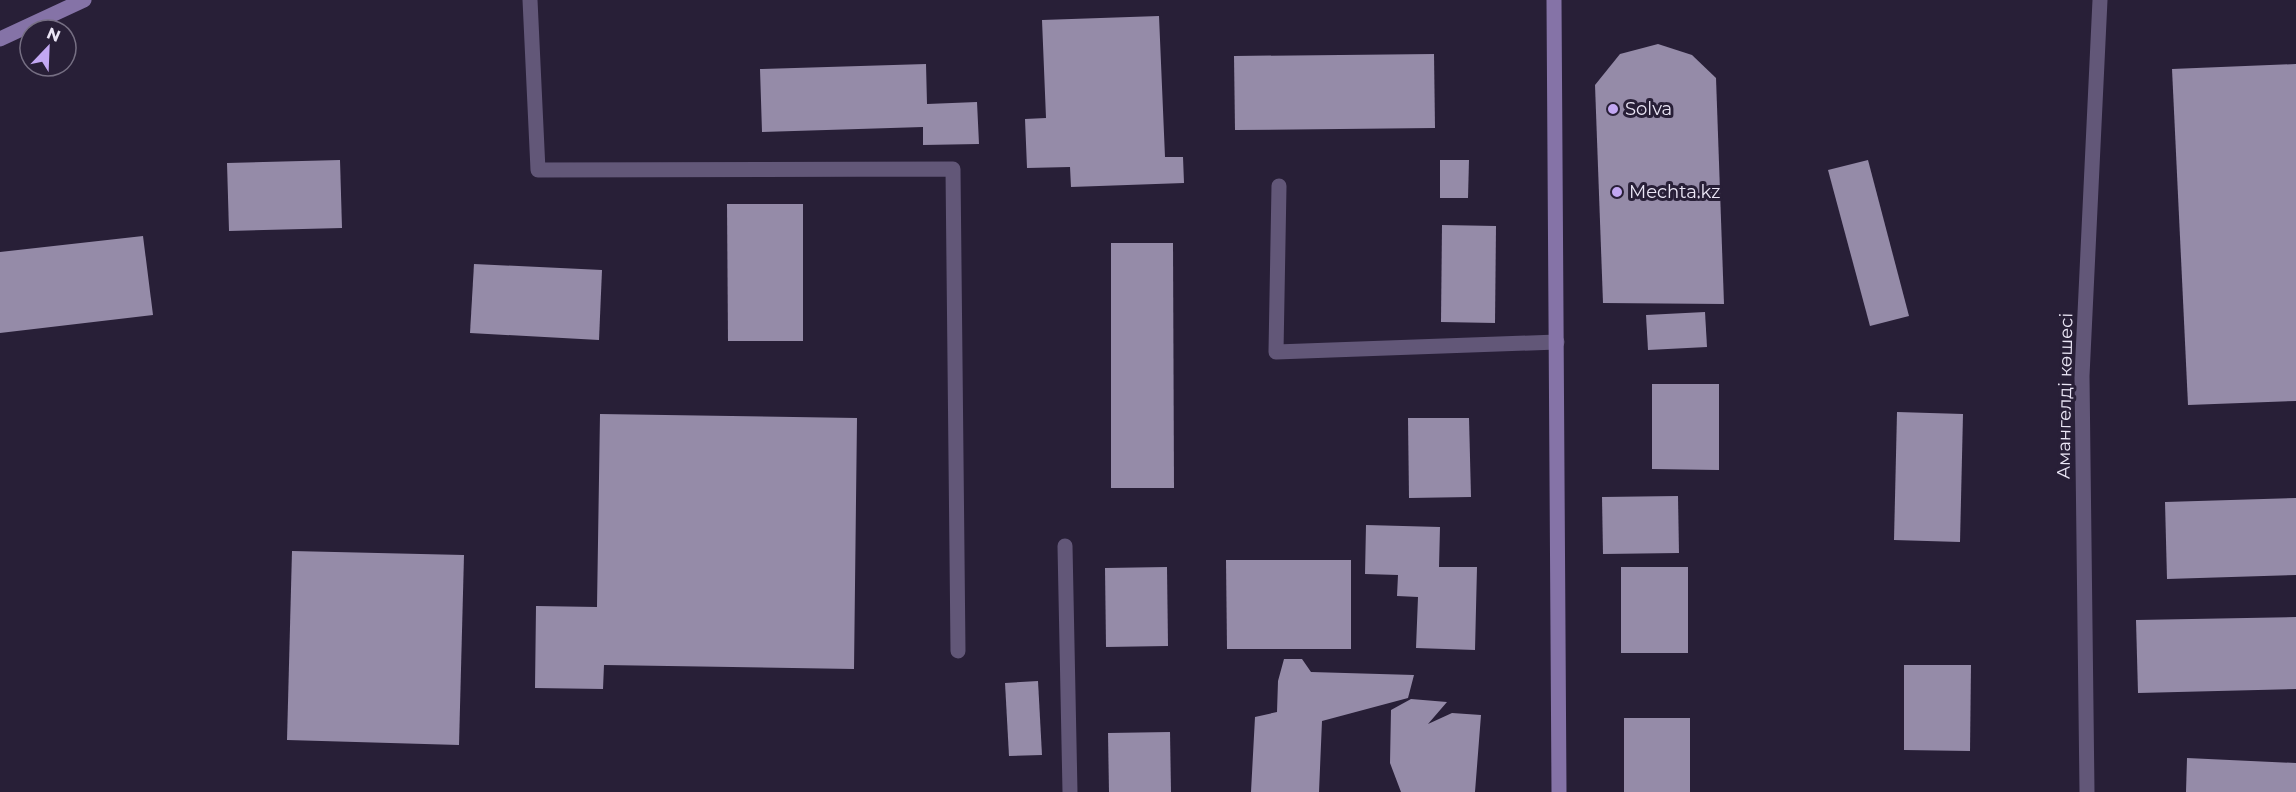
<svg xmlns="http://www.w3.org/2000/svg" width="2296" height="792" viewBox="0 0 2296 792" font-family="Montserrat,sans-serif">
  <rect width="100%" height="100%" fill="#281f37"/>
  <!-- building -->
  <g fill="#958ba8">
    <polygon points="1159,16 1165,157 1183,157 1184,183 1071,187 1070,167 1027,168 1025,119 1046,118 1042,20"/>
    <polygon points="1658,44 1692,55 1716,78 1724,304 1603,303 1595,85 1620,54"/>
    <polygon points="1434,54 1435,128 1235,130 1234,56"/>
    <polygon points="926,64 927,104 977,102 979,144 923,145 923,127 762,132 760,69"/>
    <polygon points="2296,64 2296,401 2188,405 2172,69"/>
    <polygon points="340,160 342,228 229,231 227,163"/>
    <polygon points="1440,160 1469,160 1468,198 1440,198"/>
    <polygon points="1868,160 1909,316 1870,326 1828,170"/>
    <polygon points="727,204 803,204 803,341 728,341"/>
    <polygon points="1442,225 1496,226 1495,323 1441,322"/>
    <polygon points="143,236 153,315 0,333 0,252"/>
    <polygon points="1111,243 1173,243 1174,488 1111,488"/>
    <polygon points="474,264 602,270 599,340 470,333"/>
    <polygon points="1705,312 1707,347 1648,350 1646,315"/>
    <polygon points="1652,384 1719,384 1719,470 1652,469"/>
    <polygon points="1897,412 1963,414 1960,542 1894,540"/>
    <polygon points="600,414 857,418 854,669 604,665 603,689 535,688 536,606 597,607"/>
    <polygon points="1408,418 1469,418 1471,497 1409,498"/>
    <polygon points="1678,496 1679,553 1603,554 1602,497"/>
    <polygon points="2296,498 2296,575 2167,579 2165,502"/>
    <polygon points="1366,525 1440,527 1439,567 1477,567 1475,650 1416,648 1418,597 1397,596 1398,575 1365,574"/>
    <polygon points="292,551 464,555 459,745 287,740"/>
    <polygon points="1226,560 1351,560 1351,649 1227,649"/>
    <polygon points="1167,567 1168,646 1106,647 1105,568"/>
    <rect x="1621" y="567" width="67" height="86"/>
    <polygon points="2296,617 2296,689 2138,693 2136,620"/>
    <polygon points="1284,659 1302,659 1311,672 1414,675 1408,698 1322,721 1319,792 1251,792 1255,717 1277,712 1278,681"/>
    <polygon points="1904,665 1971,665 1970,751 1904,750"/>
    <polygon points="1038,681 1042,755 1009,756 1005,683"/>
    <polygon points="1411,699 1447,702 1428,724 1452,713 1481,715 1475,792 1401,792 1390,763 1391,710"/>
    <rect x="1624" y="718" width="66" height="74"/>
    <polygon points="1170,732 1171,792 1109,792 1108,733"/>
    <polygon points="2187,758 2296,763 2296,792 2186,792"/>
  </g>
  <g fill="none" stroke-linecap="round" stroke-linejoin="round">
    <!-- lane -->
    <g stroke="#625778" stroke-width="15">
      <polyline points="530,0 538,170 953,169 958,651"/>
      <polyline points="1279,186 1276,352 1557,342"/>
      <polyline points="1065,546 1070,792"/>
    </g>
    <!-- street -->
    <polyline stroke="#625778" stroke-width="15" points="2087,792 2082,376 2100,0"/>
    <!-- secondary -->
    <g stroke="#8573a7" stroke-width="15">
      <polyline points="1554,0 1559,792"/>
      <polyline points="0,39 84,0"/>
    </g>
  </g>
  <!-- markers -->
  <g fill="#c2a7f2" stroke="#281f37" stroke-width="2">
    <circle cx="1613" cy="109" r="6"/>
    <circle cx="1617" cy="192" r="6"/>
  </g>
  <g text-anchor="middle" stroke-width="6" stroke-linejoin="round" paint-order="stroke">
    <!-- poi labels -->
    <g font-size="18" fill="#ebe6f6" stroke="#281f37" text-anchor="start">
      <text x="1625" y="115">Solva</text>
      <text x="1629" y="198">Mechta.kz</text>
    </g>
    <!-- street labels -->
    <g font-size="18" fill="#ebe6f6" stroke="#281f37">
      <text transform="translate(2065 396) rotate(-89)" y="6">Амангелді көшесі</text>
    </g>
  </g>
  <!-- north arrow -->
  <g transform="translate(48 48) rotate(23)"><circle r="28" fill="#281f37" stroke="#766f83" stroke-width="1.5"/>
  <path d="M0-4.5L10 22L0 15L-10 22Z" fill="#c2a7f2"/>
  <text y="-9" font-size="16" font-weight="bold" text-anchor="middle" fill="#ebe6f6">N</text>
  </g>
</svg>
